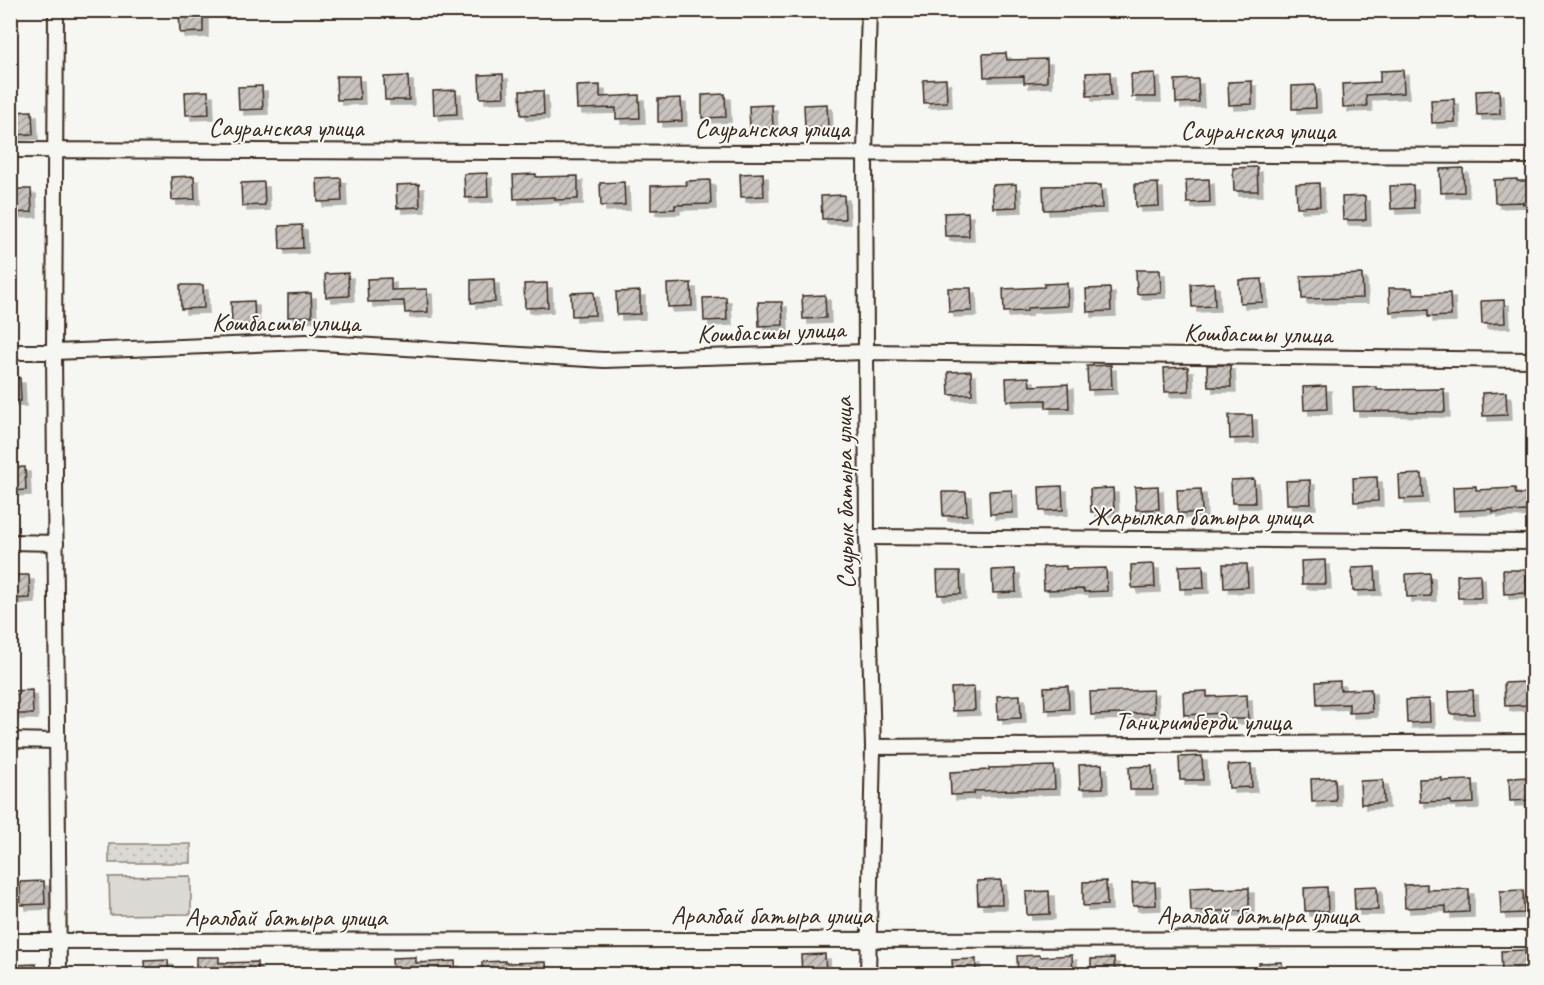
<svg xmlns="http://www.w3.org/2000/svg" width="1544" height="985" viewBox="0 0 1544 985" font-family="Caveat,sans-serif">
  <defs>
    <pattern id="park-dots" width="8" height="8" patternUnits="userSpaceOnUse" patternTransform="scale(1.5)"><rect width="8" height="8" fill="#dad9d3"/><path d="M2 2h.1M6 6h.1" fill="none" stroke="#bcbab5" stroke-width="1.8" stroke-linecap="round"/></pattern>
    <pattern id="building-hatch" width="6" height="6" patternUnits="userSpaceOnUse" patternTransform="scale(1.5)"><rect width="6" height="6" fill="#c8c3be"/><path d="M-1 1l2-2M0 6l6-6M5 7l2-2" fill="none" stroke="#a49f9a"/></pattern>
    <filter id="shadow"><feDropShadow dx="5" dy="5" stdDeviation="0" flood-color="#0004"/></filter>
  </defs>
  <rect width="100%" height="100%" fill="#f6f6f2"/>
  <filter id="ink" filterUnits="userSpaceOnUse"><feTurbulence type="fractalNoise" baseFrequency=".0167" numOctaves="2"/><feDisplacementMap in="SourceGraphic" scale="12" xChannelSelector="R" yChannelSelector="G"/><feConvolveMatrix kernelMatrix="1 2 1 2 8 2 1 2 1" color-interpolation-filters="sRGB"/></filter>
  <g filter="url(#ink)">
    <!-- park -->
    <rect fill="url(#park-dots)" stroke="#8a8278" stroke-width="1.5" x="109" y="844" width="82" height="19"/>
    <!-- pitch -->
    <polygon fill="#dad9d3" stroke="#8a8278" stroke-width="1.5" points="191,876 191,914 110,915 109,877"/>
    <!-- building -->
    <g fill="url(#building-hatch)" stroke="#3b2a1e" stroke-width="1.5" filter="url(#shadow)">
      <polygon points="179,10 203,10 203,32 180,33"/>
      <polygon points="1006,53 1007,60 1047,59 1047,82 1024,83 1024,76 984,77 983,54"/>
      <polygon points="1403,70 1404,93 1366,95 1367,106 1343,107 1342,84 1380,82 1380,71"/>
      <polygon points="1110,72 1111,96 1087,96 1086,73"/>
      <polygon points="1155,73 1156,97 1132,97 1131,74"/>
      <polygon points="503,74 504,97 480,98 479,75"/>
      <polygon points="336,76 359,76 360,99 337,100"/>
      <polygon points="408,76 409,100 385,100 384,77"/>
      <polygon points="946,79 947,102 924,103 923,80"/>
      <polygon points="1198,79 1199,102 1176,103 1175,80"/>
      <polygon points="1252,81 1252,104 1229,105 1228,82"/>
      <polygon points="600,85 600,97 639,95 640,118 616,119 616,108 577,109 576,86"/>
      <polygon points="1315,85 1316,108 1292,109 1292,86"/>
      <polygon points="262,86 263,109 239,110 238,87"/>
      <polygon points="456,90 457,114 434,115 433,91"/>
      <polygon points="1499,90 1500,114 1477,115 1476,91"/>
      <polygon points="208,91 209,114 186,115 185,92"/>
      <polygon points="520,91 543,91 544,114 521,115"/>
      <polygon points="725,94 726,117 702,118 702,95"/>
      <polygon points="681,98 682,121 658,122 658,99"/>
      <polygon points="1454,99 1455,122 1432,123 1431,100"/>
      <polygon points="827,104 828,128 805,128 804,105"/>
      <polygon points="772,105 773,128 750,129 749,106"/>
      <polygon points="32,111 33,134 10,135 10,112"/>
      <polygon points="1257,167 1258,191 1234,191 1233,168"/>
      <polygon points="1463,168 1464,192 1441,193 1440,169"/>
      <polygon points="487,173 488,197 465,198 464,174"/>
      <polygon points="763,173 764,196 741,197 740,174"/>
      <polygon points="536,174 536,177 578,176 578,199 555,200 555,197 514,199 513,175"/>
      <polygon points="194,176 195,199 172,200 171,177"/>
      <polygon points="341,178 342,201 318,202 317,179"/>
      <polygon points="1209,179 1210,202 1187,203 1186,180"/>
      <polygon points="1517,179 1517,181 1533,181 1533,204 1523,204 1523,202 1495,203 1494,180"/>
      <polygon points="710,180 711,204 675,205 675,209 651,210 651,186 687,185 686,181"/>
      <polygon points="264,182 265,205 242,206 241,183"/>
      <polygon points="624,182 625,205 601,206 600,183"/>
      <polygon points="1158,183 1159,206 1136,207 1135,184"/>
      <polygon points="1319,183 1320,206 1297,207 1296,184"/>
      <polygon points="419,184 420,207 397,208 396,185"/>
      <polygon points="1016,184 1017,207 993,208 992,185"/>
      <polygon points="1101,185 1102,208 1044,210 1043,186"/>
      <polygon points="1413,185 1414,208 1391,209 1390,186"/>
      <polygon points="10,189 31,189 32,212 10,213"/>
      <polygon points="844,195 845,219 822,219 821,196"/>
      <polygon points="1365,196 1366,220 1343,220 1342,197"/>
      <polygon points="968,212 969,236 945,236 944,213"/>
      <polygon points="302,225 303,248 280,249 279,226"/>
      <polygon points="1136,270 1160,270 1161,293 1137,294"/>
      <polygon points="348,273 349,296 326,297 325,274"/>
      <polygon points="1362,274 1363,298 1302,299 1301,276"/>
      <polygon points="391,278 391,290 427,289 428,312 405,313 404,301 368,302 367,279"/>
      <polygon points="494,279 495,302 471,303 471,280"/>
      <polygon points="1262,279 1263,302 1240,303 1239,280"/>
      <polygon points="547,283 548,307 525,308 524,284"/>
      <polygon points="691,283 692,306 668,307 667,284"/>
      <polygon points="1067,283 1068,306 1027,308 1027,311 1004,312 1003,289 1044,287 1044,284"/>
      <polygon points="1214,283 1215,306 1192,307 1191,284"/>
      <polygon points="180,285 203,285 204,308 181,309"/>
      <polygon points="948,288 971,288 972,311 949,312"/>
      <polygon points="1110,288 1111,311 1087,312 1086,289"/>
      <polygon points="1389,288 1412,288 1413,294 1450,293 1451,316 1428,317 1428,310 1390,312"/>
      <polygon points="640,291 640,314 617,315 616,292"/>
      <polygon points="594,292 595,315 572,316 571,293"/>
      <polygon points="311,293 312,316 288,317 288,294"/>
      <polygon points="825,295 826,318 803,319 802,296"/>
      <polygon points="726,297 727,320 704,321 703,298"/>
      <polygon points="1504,300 1505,323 1482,324 1481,301"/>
      <polygon points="254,301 255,324 232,325 231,302"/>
      <polygon points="758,302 782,302 783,325 759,326"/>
      <polygon points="1111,365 1112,389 1088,390 1087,366"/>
      <polygon points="1207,365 1230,365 1231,387 1208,387"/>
      <polygon points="1188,367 1189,391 1165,392 1164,368"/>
      <polygon points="971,371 972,394 949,395 948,372"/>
      <polygon points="1029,377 1030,386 1068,384 1069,408 1046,408 1046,400 1007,401 1006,378"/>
      <polygon points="10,378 20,378 21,401 10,401"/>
      <polygon points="1326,386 1327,409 1304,410 1303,387"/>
      <polygon points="1377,387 1377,390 1444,389 1445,412 1354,411 1353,388"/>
      <polygon points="1506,392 1507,415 1483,416 1482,393"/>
      <polygon points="1229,415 1252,415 1253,438 1230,439"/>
      <polygon points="25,467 26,490 10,491 10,468"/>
      <polygon points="1422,474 1423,498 1400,499 1399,475"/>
      <polygon points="1377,477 1378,501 1354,502 1353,478"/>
      <polygon points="1254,479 1255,503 1232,503 1231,480"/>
      <polygon points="1310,480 1311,504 1287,504 1286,481"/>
      <polygon points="1062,486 1063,510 1040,511 1039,487"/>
      <polygon points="1158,486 1159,509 1136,510 1135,487"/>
      <polygon points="1476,486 1476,490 1515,488 1516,494 1533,494 1533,511 1493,512 1493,509 1454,511 1453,487"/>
      <polygon points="1113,488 1114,511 1091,512 1090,489"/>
      <polygon points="1201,489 1202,513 1178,513 1177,490"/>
      <polygon points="1012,490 1013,513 990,514 989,491"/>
      <polygon points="942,492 966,492 967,515 943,516"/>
      <polygon points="1325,560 1326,584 1302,584 1301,561"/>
      <polygon points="1154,564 1155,587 1132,588 1131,565"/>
      <polygon points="1223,564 1247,564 1248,587 1224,588"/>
      <polygon points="1203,565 1204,588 1180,589 1179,566"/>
      <polygon points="1066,566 1066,569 1106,568 1107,591 1084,592 1084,589 1044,590 1043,567"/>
      <polygon points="1375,567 1376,590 1353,591 1352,568"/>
      <polygon points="1015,569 1016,592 993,593 992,570"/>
      <polygon points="1503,570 1526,570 1527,593 1504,594"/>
      <polygon points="937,571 960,571 961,594 938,595"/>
      <polygon points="1430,573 1431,596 1407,597 1406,574"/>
      <polygon points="1480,574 1481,598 1458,598 1457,575"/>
      <polygon points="10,575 29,575 30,598 10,599"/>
      <polygon points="1340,681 1340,690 1371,689 1372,712 1349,713 1349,704 1317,705 1316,682"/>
      <polygon points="1527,682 1528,705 1505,706 1504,683"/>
      <polygon points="1068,686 1069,709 1045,710 1044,687"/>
      <polygon points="974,687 975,710 952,711 951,688"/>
      <polygon points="32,690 33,714 10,714 10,691"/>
      <polygon points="1153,690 1154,713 1091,715 1090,692"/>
      <polygon points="1473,690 1474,714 1450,714 1449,691"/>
      <polygon points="1207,691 1207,697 1247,695 1248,719 1225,719 1225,713 1184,715 1183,692"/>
      <polygon points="1020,695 1021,718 998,719 997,696"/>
      <polygon points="1429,699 1430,722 1407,723 1406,700"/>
      <polygon points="1202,756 1203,780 1180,780 1179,757"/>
      <polygon points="1102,764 1103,788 1080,789 1079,765"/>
      <polygon points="1251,764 1252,787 1229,788 1228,765"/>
      <polygon points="1054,766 1055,789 974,791 974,794 951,795 950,772 989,770 989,768"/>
      <polygon points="1152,766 1153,790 1130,790 1129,767"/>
      <polygon points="1533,777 1533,800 1510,801 1509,778"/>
      <polygon points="1335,778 1336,801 1312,802 1311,779"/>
      <polygon points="1442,778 1442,781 1473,780 1474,803 1451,804 1451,801 1420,802 1419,779"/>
      <polygon points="1383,780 1384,803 1361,804 1360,781"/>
      <polygon points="1001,880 1002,904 978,904 977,881"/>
      <polygon points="44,881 45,904 21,905 20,882"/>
      <polygon points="1106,881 1107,905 1083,906 1083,882"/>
      <polygon points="1155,882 1156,905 1133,906 1132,883"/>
      <polygon points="1427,884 1427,890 1469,889 1469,912 1446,913 1446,906 1405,908 1404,885"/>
      <polygon points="1377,886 1378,910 1355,910 1354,887"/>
      <polygon points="1213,887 1213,889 1249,888 1249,911 1191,911 1190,888"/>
      <polygon points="1327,887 1328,911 1305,911 1304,888"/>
      <polygon points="1523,890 1524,913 1501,914 1500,891"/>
      <polygon points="1049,891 1050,914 1027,915 1026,892"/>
      <polygon points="1525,950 1526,973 1502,974 1501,951"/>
      <polygon points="825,954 826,975 802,975 801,955"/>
      <polygon points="1040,955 1040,957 1072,955 1073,975 1018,975 1017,956"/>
      <polygon points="196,957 219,957 219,963 257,962 258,975 196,975"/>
      <polygon points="416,957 416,963 455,961 456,975 393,975 392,958"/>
      <polygon points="1114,958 1115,975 1091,975 1091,959"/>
      <polygon points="976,959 976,975 953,975 952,960"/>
      <polygon points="168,960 169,975 146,975 145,961"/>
      <polygon points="505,961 505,963 546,962 547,975 482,975 482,962"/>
      <polygon points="1282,962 1283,975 1259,975 1259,963"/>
      <polygon points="36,964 37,975 13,975 13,965"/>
    </g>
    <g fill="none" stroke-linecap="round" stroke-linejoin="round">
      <defs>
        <g id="minor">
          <polyline points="56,10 54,352 59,974"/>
          <polyline points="10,150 1534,156"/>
          <polyline points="10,352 54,352 306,342 604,360 866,352 1534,360"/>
          <polyline points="867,537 1534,542"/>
          <polyline points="10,542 56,543"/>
          <polyline points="10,740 57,741"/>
          <polyline points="873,747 1534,742"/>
          <polyline points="10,941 1534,939"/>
          <polyline points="868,974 873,747 867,537 865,152 869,10"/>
        </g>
      </defs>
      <!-- minor casing -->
      <use href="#minor" stroke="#3b2a1e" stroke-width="18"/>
      <!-- minor -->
      <use href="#minor" stroke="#f6f6f2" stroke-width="14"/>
    </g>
  </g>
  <g text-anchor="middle" stroke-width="4.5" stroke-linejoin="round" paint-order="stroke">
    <!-- street labels -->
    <g font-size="26" fill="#3b2a1e" stroke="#f6f6f2">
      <text x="286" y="136">Сауранская улица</text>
      <text x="772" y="137">Сауранская улица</text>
      <text x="1258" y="139">Сауранская улица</text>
      <text x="286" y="331">Кошбасшы улица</text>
      <text transform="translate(771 331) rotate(-2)" y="9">Кошбасшы улица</text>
      <text transform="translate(1258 333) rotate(1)" y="9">Кошбасшы улица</text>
      <text transform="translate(844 493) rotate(-91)" y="9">Саурык батыра улица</text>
      <text x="1200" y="525">Жарылкап батыра улица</text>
      <text x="1203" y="730">Таниримберди улица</text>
      <text x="772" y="924">Аралбай батыра улица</text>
      <text x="1258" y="924">Аралбай батыра улица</text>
      <text x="286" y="926">Аралбай батыра улица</text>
    </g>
  </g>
  <!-- margin -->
  <rect width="1544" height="985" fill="none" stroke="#f6f6f2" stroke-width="36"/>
  <rect x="18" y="18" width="1508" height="949" fill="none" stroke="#3b2a1e" stroke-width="2" filter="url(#ink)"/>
</svg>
